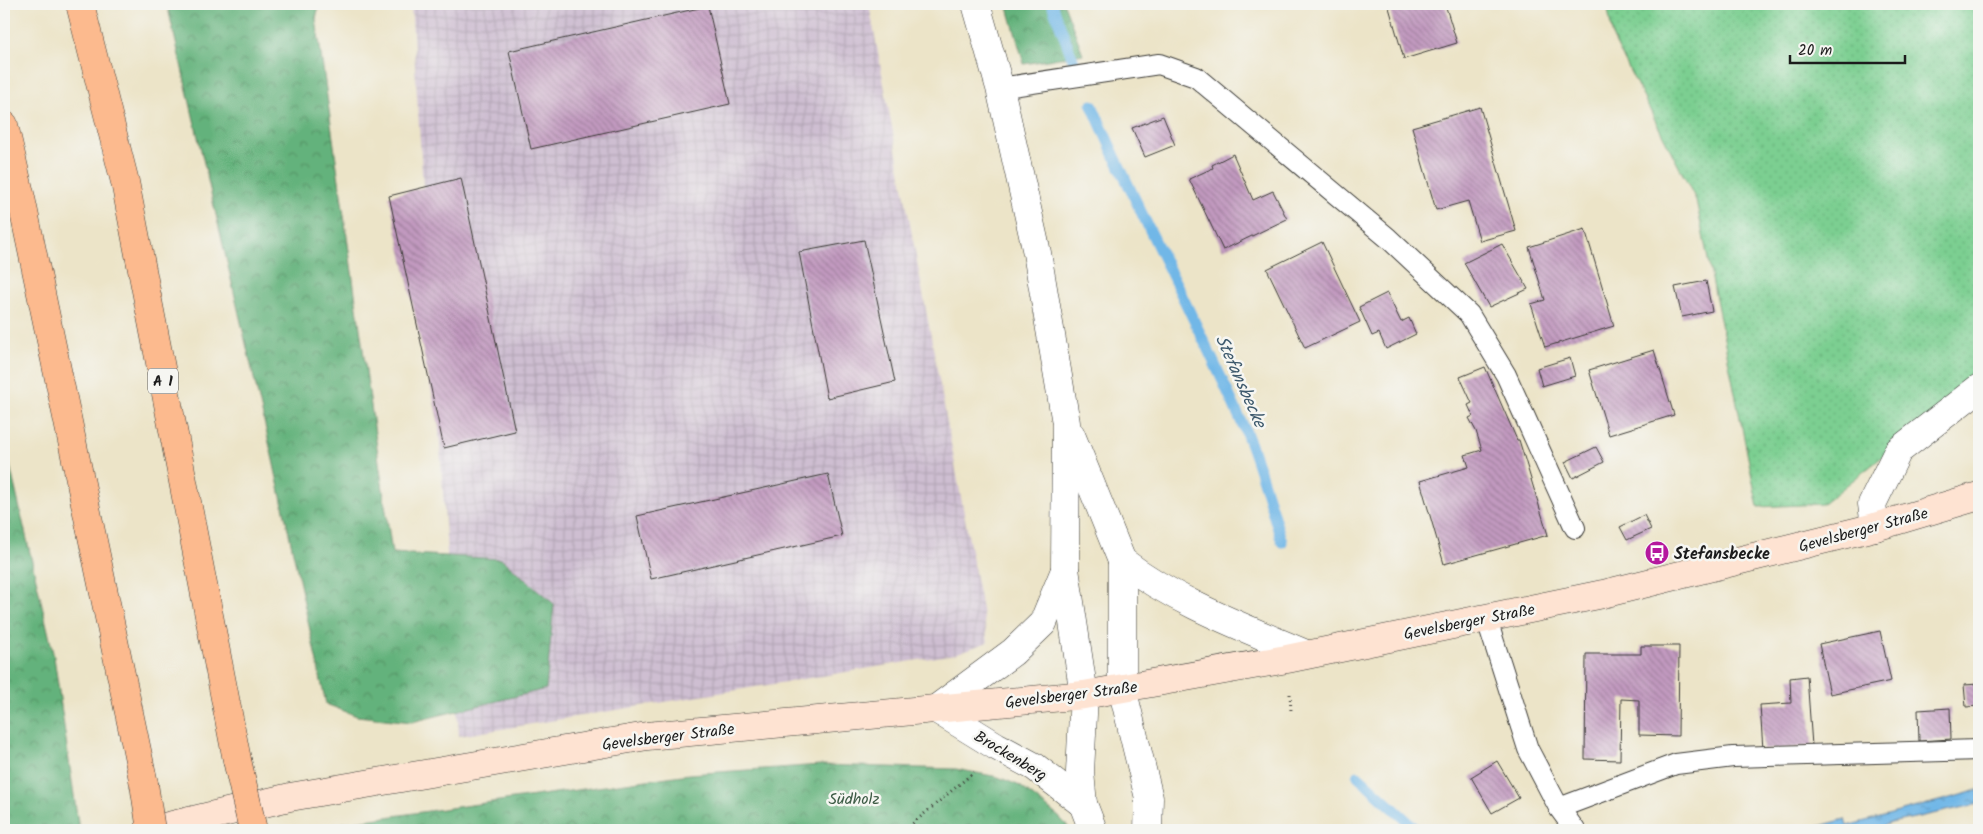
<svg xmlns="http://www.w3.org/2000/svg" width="1983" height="834" viewBox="0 0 1983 834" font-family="Kalam,sans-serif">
  <defs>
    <pattern id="industrial-grid" width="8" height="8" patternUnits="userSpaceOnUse" patternTransform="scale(1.25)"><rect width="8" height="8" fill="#cebed1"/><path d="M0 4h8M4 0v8" fill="none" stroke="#b0a3b3"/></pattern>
    <pattern id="grass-dots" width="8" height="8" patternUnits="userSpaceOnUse" patternTransform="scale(1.25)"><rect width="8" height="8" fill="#7bcf91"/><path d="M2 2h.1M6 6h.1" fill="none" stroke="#6ab17c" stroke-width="1.8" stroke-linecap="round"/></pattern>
    <pattern id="forest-crowns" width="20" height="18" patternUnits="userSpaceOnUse" patternTransform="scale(1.25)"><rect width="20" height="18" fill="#64b27b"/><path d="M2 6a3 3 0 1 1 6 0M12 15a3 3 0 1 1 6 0" fill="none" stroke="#529064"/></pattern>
    <pattern id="water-ripples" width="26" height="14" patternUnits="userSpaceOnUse" patternTransform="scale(1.25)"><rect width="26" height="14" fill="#71b7e7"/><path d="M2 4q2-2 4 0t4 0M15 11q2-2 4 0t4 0" fill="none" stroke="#5c94ba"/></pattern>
    <pattern id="building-back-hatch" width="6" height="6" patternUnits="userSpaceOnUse" patternTransform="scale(1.25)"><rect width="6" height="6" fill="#c29ac0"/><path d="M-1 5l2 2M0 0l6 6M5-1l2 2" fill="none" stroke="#9d7d9b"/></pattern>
  </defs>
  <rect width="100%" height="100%" fill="#f6f6f2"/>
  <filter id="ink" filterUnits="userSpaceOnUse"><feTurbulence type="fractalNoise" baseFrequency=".02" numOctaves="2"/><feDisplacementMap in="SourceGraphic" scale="10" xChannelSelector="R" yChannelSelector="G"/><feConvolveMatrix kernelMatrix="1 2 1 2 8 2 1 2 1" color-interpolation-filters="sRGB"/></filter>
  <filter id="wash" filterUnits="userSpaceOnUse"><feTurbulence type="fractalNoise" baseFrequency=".0096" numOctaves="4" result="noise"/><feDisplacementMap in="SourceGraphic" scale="20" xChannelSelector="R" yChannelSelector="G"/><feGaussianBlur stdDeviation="1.12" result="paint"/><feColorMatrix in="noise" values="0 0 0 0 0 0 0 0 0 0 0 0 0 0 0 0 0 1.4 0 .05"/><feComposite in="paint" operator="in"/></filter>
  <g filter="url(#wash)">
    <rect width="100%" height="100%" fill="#ece4c8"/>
    <!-- industrial -->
    <polygon fill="url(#industrial-grid)" points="411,4 869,4 988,642 955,654 459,736"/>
    <!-- grass -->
    <polygon fill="url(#grass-dots)" stroke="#4c7656" points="1607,4 1979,4 1979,380 1823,504 1758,507 1696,200 1613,38"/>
    <!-- forest -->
    <g fill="url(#forest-crowns)" stroke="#40674c">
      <polygon points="167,4 319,4 316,19 392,553 502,559 554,604 546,689 412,722 357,716 326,704 273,460"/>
      <polygon points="1007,4 1064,4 1083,54 1024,64"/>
      <polygon points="4,440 54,657 79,830 4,830"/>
      <polygon points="821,765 956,769 998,777 1020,786 1059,817 1071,830 319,830 323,826 689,774"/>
    </g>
    <!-- water -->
    <polygon fill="url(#water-ripples)" stroke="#466a82" points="1979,789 1979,804 1891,823 1872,830 1817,830 1816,827 1845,819 1847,826 1968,793"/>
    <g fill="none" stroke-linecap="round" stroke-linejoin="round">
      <!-- stream -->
      <g stroke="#71b7e7" stroke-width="11">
        <polyline points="1052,4 1075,65"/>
        <path d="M 1092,105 C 1139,215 1197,320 1245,430 C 1260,465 1270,506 1282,542"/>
        <polyline points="1358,776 1417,830"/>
      </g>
    </g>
    <g id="blocks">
      <!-- building -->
      <g fill="url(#building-back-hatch)">
        <polygon points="1388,4 1445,4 1457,43 1404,59"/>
        <polygon points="708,6 730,104 531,149 509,51"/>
        <polygon points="1480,107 1516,231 1480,241 1468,201 1436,210 1412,127"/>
        <polygon points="1163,116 1175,145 1145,157 1132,128"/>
        <polygon points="1233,154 1253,200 1273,191 1287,219 1223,250 1189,179 1213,168 1212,165"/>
        <polygon points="461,178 515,431 444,448 389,196"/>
        <polygon points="1585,229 1614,326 1545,347 1531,304 1545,300 1529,247"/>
        <polygon points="864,240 895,382 827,398 799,252"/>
        <polygon points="1322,242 1360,322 1305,348 1267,269"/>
        <polygon points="1502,244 1528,289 1489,307 1464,263"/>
        <polygon points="1706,281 1712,311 1682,317 1675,287"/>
        <polygon points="1387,293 1401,322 1409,318 1416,334 1386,349 1379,333 1372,336 1359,307"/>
        <polygon points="1654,350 1674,415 1609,435 1589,370"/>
        <polygon points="1570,358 1575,376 1542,386 1537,368"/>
        <polygon points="1485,367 1517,440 1519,440 1548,535 1444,564 1420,481 1469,467 1465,455 1482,450 1476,431 1469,418 1473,416 1468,405 1472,403 1460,377"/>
        <polygon points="1596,447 1604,462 1573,478 1565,462"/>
        <polygon points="828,474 842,536 651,579 637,516"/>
        <polygon points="1644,515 1651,529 1627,540 1620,527"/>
        <polygon points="1880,631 1891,681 1830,694 1819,644"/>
        <polygon points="1641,646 1679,646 1678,736 1639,735 1639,700 1621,699 1620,760 1585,759 1586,654 1641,654"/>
        <polygon points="1807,676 1812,746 1763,750 1760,705 1791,703 1790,678"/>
        <polygon points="1979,684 1979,706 1966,707 1964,685"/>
        <polygon points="1950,708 1951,739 1919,741 1918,710"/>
        <polygon points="1497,761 1519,798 1492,813 1471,777"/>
      </g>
    </g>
  </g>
  <g filter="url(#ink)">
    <use href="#blocks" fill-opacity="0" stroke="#3b3a36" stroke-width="1"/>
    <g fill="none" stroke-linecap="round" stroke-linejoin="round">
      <defs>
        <g id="lane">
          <polyline points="1000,88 1159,64 1196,77 1388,238 1469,314 1506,375 1575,528"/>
          <polyline points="1486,617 1528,749 1559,808 1575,830"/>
          <polyline points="1559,808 1676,764 1733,757 1979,750"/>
        </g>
        <g id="street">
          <polyline points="976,4 1000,88 1037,253 1066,423 1065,569 1084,695 1080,772 1083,804 1093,830"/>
          <polyline points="1071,435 1122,561 1122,688 1149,798 1148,830"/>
          <polyline points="1875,527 1872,504 1898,451 1979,388"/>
          <path d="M 1122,561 C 1177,603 1243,627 1306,654"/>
          <polyline points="1065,570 1043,623 1013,652 936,709 996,746 1035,767 1083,804"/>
        </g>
        <polyline id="secondary" points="151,830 290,797 647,736 1084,695 1287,659 1603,594 1875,527 1979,496"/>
        <g id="highway">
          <polyline points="80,4 125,182 237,760"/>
          <polyline points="4,125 21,198 144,784"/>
        </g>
      </defs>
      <!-- lane casing -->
      <use href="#lane" stroke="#3b3a36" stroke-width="22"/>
      <!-- street casing -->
      <use href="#street" stroke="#3b3a36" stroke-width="29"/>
      <!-- secondary casing -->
      <use href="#secondary" stroke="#3b3a36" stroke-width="29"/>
      <!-- highway casing -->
      <use href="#highway" stroke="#3b3a36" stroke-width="29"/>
      <!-- path -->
      <g stroke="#3b3a36" stroke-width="3" stroke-dasharray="1 4" stroke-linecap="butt">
        <polyline points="1290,694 1291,711"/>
        <polyline points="905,830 974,772"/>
      </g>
      <!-- lane -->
      <use href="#lane" stroke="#fff" stroke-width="20"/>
      <!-- street -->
      <use href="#street" stroke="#fff" stroke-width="28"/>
      <!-- secondary -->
      <use href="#secondary" stroke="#fee3d2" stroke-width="28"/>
      <!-- highway -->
      <use href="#highway" stroke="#fcba8e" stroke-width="28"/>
      <defs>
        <g id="highway-bridge">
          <polyline points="237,760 253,830"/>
          <polyline points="144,784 151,830"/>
        </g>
      </defs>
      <!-- highway-bridge casing -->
      <use href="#highway-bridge" stroke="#3b3a36" stroke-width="29" stroke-linecap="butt"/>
      <!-- highway-bridge -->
      <use href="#highway-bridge" stroke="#fcba8e" stroke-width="28"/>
    </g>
  </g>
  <!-- icons -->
  <defs>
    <symbol id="bus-disc" viewBox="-11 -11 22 22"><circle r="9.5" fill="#b5179e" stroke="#f6f6f2"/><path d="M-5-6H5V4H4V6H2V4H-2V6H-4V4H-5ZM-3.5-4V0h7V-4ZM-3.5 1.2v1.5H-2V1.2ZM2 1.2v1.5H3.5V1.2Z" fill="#fff"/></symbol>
  </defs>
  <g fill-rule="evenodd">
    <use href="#bus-disc" x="1643" y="539" width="28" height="28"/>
  </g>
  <g text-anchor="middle" stroke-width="5" stroke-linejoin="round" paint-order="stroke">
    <!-- shield labels -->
    <rect fill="#f6f6f2" stroke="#5d5d5c" stroke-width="1" x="148" y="368.5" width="30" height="25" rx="4"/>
    <g font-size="15" font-weight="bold" fill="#1c1c1c">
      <text x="163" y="386">A 1</text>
    </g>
    <!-- street labels -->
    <g font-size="16" fill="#1c1c1c" stroke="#f6f6f2">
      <text transform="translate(1863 529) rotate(-15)" y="6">Gevelsberger Straße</text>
      <text transform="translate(1469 621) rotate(-11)" y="6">Gevelsberger Straße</text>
      <text transform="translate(1071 694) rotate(-7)" y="6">Gevelsberger Straße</text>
      <text transform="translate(668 736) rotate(-7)" y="6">Gevelsberger Straße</text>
      <text transform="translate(1011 755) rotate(31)" y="6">Brockenberg</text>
    </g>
    <!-- poi labels -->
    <g font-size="16" font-weight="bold" fill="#1c1c1c" stroke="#f6f6f2" text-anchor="start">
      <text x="1674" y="559">Stefansbecke</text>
    </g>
    <!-- park labels -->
    <g font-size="16" fill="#3d5b45" stroke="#f6f6f2">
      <text x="854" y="804">Südholz</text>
    </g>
    <!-- water labels -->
    <g font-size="18" font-style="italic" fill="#3e5a6d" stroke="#f6f6f2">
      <text transform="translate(1241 381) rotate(66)" y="6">Stefansbecke</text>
    </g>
  </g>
  <!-- margin -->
  <rect width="1983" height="834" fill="none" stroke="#f6f6f2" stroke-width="20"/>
  <!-- scale -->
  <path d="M1790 55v8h115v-8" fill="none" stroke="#1c1c1c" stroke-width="2.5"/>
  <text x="1798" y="55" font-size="15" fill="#1c1c1c" stroke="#f6f6f2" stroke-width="4" paint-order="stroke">20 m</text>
</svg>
